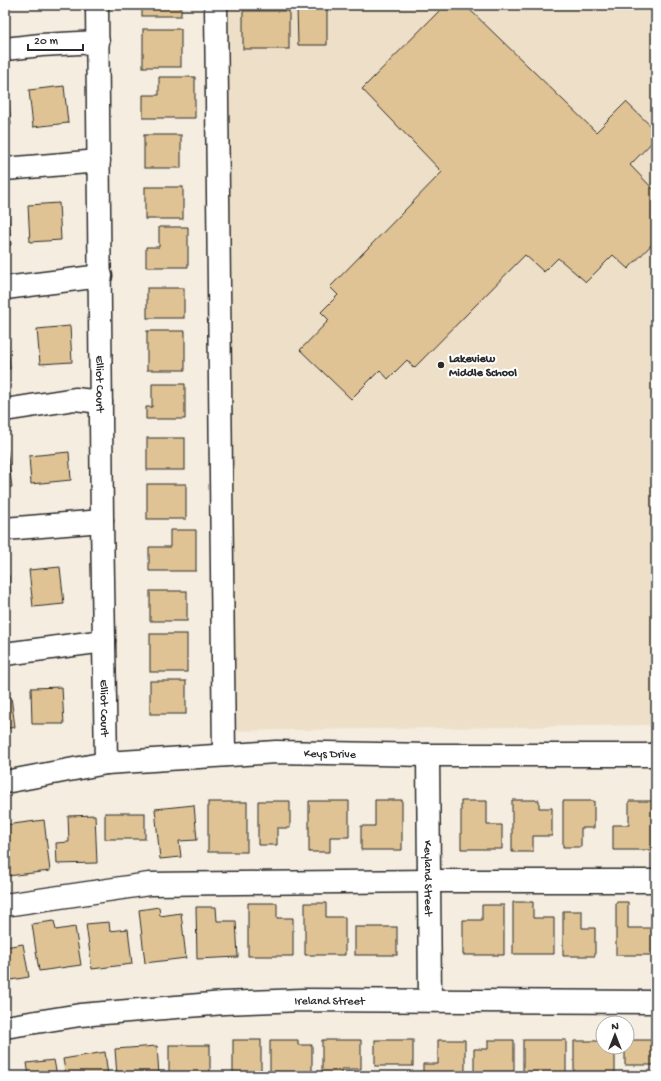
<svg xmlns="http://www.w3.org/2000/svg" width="661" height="1081" viewBox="0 0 661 1081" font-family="'Gochi Hand',sans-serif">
  <rect width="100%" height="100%" fill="#f5eddf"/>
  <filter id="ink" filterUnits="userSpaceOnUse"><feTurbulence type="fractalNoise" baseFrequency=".025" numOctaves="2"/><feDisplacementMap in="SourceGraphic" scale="8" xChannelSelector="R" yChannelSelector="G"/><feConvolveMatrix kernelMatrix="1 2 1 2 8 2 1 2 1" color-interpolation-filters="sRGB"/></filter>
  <g filter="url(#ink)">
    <!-- built -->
    <polygon fill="#eee0c8" points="223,5 656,5 656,725 230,731"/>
    <!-- building -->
    <g fill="#dfc394" stroke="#2b2b2b">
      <rect x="142" y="5" width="39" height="11"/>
      <polygon points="445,5 465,5 596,132 626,102 656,131 656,138 630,165 656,192 656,240 628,269 613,255 586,282 558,258 544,272 525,255 414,368 407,360 388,379 380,370 351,399 300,350 329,320 321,312 338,295 330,287 442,172 362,89"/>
      <polygon points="297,7 327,7 327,45 298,45"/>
      <rect x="243" y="11" width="46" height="38"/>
      <rect x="143" y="29" width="38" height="38"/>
      <polygon points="159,77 195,77 195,118 143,118 143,95 159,95"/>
      <polygon points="64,86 68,123 33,127 29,90"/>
      <polygon points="8,91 11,125 5,126 5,92"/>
      <rect x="144" y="135" width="37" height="33"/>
      <rect x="145" y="187" width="38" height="32"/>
      <polygon points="59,203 61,240 30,242 28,205"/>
      <polygon points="5,209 8,209 11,245 5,245"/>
      <polygon points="159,227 188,227 188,267 146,267 146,247 159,247"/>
      <rect x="147" y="288" width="37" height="30"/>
      <polygon points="70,326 72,362 40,364 37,329"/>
      <rect x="147" y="331" width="38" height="39"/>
      <polygon points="5,333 7,333 10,369 5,369"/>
      <polygon points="152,384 185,384 185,419 146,419 146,407 152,407"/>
      <rect x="147" y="438" width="38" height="32"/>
      <polygon points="5,450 7,450 12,487 5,488"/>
      <polygon points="69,452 71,480 31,484 29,456"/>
      <rect x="147" y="484" width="39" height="35"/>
      <polygon points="170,530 196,530 196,571 149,571 149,547 170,547"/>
      <polygon points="60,567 64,604 33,607 29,570"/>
      <rect x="5" y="576" width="4" height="33"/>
      <rect x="150" y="591" width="37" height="30"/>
      <rect x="150" y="634" width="37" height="38"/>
      <rect x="150" y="681" width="36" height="33"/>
      <polygon points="62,687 64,724 32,724 31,688"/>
      <polygon points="11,697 15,727 5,729 5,698"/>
      <polygon points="375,800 402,800 402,850 361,850 361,826 375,826"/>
      <polygon points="512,800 539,800 539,808 552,808 552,836 533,836 533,852 512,852"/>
      <polygon points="258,801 290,801 290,828 277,828 277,845 258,845"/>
      <polygon points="309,801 349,801 349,837 330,837 330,852 309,852"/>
      <polygon points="461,801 487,801 487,825 502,825 502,849 461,849"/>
      <polygon points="563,801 594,801 594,828 581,828 581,847 563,847"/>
      <polygon points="629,801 653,801 653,850 613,850 613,825 629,825"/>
      <rect x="208" y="802" width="39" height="50"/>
      <polygon points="194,805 197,840 179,841 181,857 160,859 155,809"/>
      <rect x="105" y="813" width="40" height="26"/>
      <polygon points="95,815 97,863 57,864 56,843 69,842 68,816"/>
      <polygon points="44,820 50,871 7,876 5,857 5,825"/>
      <polygon points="513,902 533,902 533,918 554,918 554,954 513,954"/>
      <polygon points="616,902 628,902 628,928 653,928 653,955 616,955"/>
      <polygon points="248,903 277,903 277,918 293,918 293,956 248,956"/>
      <polygon points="305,903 326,903 326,917 345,917 345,955 305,955"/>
      <polygon points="482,905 504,905 504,955 463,955 463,920 482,920"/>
      <polygon points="159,907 160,916 181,913 186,958 145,963 139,910"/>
      <polygon points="196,907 216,907 217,921 236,921 238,957 197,959"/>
      <polygon points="563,911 582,911 582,928 595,928 595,956 563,956"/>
      <polygon points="54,921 56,930 75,927 81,965 39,971 32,924"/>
      <polygon points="109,922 110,931 128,929 132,964 92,969 86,924"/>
      <rect x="355" y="927" width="42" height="28"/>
      <polygon points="23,944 29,977 5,981 5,947"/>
      <rect x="233" y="1040" width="28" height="36"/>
      <polygon points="270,1040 298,1040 298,1045 312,1045 312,1076 270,1076"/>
      <polygon points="322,1040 361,1040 361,1069 341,1069 341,1076 322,1076"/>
      <rect x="375" y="1040" width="38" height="26"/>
      <polygon points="438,1040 465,1040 465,1076 423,1076 423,1064 438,1064"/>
      <polygon points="488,1040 514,1040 514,1076 474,1076 474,1049 488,1049"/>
      <rect x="523" y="1040" width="43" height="36"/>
      <polygon points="627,1040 656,1040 656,1065 625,1065 625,1047 627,1047"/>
      <polygon points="574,1041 603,1041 603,1047 615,1047 615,1076 574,1076"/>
      <rect x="169" y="1045" width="41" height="31"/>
      <polygon points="157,1046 159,1075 117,1076 115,1049"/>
      <polygon points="105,1052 108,1076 66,1076 63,1059"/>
      <polygon points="54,1060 57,1076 29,1076 27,1063"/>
    </g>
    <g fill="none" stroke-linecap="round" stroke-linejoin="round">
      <defs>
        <g id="minor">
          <path id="s1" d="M 97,5 L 102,521 L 106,763"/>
          <polyline points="216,5 224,755"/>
          <polyline points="5,49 41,45 98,42"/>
          <polyline points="5,169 99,161"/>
          <polyline points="5,288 101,276"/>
          <polyline points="5,410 75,399 101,402"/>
          <polyline points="5,529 102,521"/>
          <polyline points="5,654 104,641"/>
          <path id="s2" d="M 428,755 L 430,1000"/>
          <path id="s3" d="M 5,782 L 106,763 L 276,752 L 428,755 L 656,755"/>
          <polyline points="5,905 149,884 429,881 656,881"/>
          <path id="s4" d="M 5,1027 L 80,1015 L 224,1003 L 302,1000 L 656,1002"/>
        </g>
      </defs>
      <!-- minor casing -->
      <use href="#minor" stroke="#2b2b2b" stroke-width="25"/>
      <!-- minor -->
      <use href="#minor" stroke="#fff" stroke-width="22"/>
    </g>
  </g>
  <!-- markers -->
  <circle fill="#2b2b2b" stroke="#fff" stroke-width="1.5" cx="441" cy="365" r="4"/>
  <g text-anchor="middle" stroke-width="4" stroke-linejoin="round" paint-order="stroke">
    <!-- poi labels -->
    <g font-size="12" font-weight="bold" fill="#2b2b2b" stroke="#fff" text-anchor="start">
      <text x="449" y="362">Lakeview<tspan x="449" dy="14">Middle School</tspan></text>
    </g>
    <!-- street labels -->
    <g font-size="12" fill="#2b2b2b" stroke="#fff">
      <text dy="4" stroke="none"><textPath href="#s1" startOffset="379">Elliot Court</textPath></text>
      <text dy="4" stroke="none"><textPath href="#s1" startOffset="703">Elliot Court</textPath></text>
      <text dy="4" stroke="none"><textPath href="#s3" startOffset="327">Keys Drive</textPath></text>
      <text dy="4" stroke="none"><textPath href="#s2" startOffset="123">Keyland Street</textPath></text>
      <text dy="4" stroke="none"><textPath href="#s4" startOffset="326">Ireland Street</textPath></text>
    </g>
  </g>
  <!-- margin -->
  <rect width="661" height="1081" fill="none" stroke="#fff" stroke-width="20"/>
  <rect x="10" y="10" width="641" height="1061" fill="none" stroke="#2b2b2b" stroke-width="1.5" filter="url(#ink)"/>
  <!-- north arrow -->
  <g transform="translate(615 1035)"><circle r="19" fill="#ffffff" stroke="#aaaaaa"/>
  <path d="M0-3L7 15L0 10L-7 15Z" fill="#2b2b2b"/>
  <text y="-6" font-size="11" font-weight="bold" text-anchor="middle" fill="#2b2b2b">N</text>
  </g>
  <!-- scale -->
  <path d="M28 44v6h55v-6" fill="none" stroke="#2b2b2b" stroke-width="2"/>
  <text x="34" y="44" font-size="12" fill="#2b2b2b" stroke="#ffffff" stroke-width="3" paint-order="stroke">20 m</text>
</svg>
